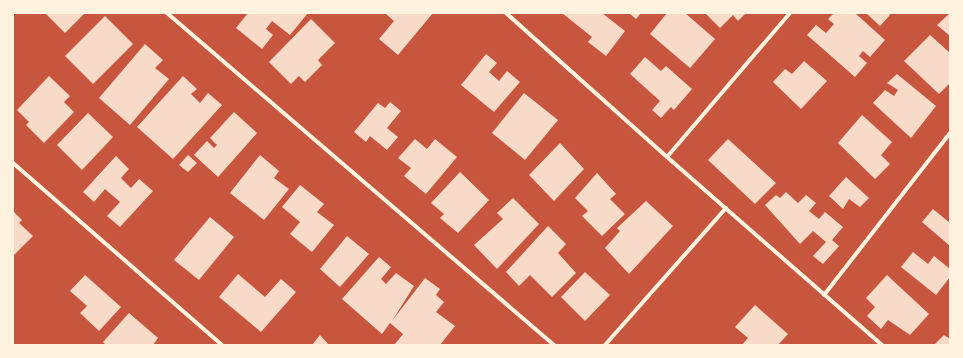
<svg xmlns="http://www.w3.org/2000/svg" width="963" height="358" viewBox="0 0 963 358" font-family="Lato,sans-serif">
  <rect width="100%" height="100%" fill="#c8553d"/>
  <!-- building -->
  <g fill="#f7dbc8">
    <polygon points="45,13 85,13 65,33"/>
    <polygon points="248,13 308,13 290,35 272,21 266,29 273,35 262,49 236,28"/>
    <polygon points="387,13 433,13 398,55 379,39 394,21 386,14"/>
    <polygon points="562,13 602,13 625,31 606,56 588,42 592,37"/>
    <polygon points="629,13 641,13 636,19"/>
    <polygon points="667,13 685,13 715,39 690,68 650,34"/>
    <polygon points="705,13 746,13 738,21 733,15 720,28"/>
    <polygon points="834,13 855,13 885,40 870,57 863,51 859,56 867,63 855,77 807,35 816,25 826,33 834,24 828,19"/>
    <polygon points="866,13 888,13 890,15 880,26"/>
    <polygon points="950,13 950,36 937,25"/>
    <polygon points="105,16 133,44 93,84 65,56"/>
    <polygon points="311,19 335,43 318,60 322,65 305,82 299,76 291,84 269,62"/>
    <polygon points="930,35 950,53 950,83 939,94 904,61"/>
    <polygon points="145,44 163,60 155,68 169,79 130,125 99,98"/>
    <polygon points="486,54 497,63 489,72 499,81 507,71 520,82 494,112 461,85"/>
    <polygon points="645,57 661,71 666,66 692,89 674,110 671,107 661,118 652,110 660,101 630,74"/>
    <polygon points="804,61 827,81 801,109 773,82 785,69 792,74"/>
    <polygon points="897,74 936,106 911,138 873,103 885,90 894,96 898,90 887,83"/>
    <polygon points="49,76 70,96 64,102 74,112 44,143 26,125 29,122 17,110"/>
    <polygon points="183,76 197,89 191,94 200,103 208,93 222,105 173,159 137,127"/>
    <polygon points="524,93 558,120 525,160 492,133"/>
    <polygon points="390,102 401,111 387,128 398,137 387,150 370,136 366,142 354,132 378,103 385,108"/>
    <polygon points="234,112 257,133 218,177 194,155 207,141 214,148 217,145 210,138"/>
    <polygon points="88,113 113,137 82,170 57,145"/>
    <polygon points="862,115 892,142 881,155 890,164 875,179 838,143"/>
    <polygon points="415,139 427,149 435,139 457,157 426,194 404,176 411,168 398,158"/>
    <polygon points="728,139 776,183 755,204 708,160"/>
    <polygon points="560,143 584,169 554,201 529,175"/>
    <polygon points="188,155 197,163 188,172 179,165"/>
    <polygon points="260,155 279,171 274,178 289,189 264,220 230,193"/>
    <polygon points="116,156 129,169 121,178 131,188 139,179 153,191 120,227 107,216 120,202 105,189 94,202 83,192"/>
    <polygon points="460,172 489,200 458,233 440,218 444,214 431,203"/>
    <polygon points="597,173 616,194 610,199 625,214 602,236 582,216 588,211 575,198"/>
    <polygon points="846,177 869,198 860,207 849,199 843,209 829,196"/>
    <polygon points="300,185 324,204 317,212 334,225 312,252 290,234 300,222 282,207"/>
    <polygon points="786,192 798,203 806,195 816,203 809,211 819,219 825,212 843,227 832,240 839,246 823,264 813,256 826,242 813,231 800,244 765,205 776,195 780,198"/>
    <polygon points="513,198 539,224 497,269 474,245 503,219 497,213"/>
    <polygon points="646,201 673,226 629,274 605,248 620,231 617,228"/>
    <polygon points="933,209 950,223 950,246 922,222"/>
    <polygon points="13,211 22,220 19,223 33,236 13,256"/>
    <polygon points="210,217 234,237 199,280 174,260"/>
    <polygon points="548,226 566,244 558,253 576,273 552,297 530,275 519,286 506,272"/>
    <polygon points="347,236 369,254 340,287 320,269"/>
    <polygon points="913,252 928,264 934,256 950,269 950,277 936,295 901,267"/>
    <polygon points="379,257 391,267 381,279 386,284 396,273 414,286 392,321 425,278 440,289 436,295 444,302 436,312 455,326 440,345 397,345 395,344 403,334 390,323 382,334 342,299"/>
    <polygon points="585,272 610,295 585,321 561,297"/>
    <polygon points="238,274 265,297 281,279 296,292 261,332 219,297"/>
    <polygon points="85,275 121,307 99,331 80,313 87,306 70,291"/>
    <polygon points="887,275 929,314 910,335 888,320 881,329 867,316 875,307 866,298"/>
    <polygon points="755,305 788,334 778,345 742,345 748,338 735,327"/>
    <polygon points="129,313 158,338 153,345 106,345 103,342"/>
    <polygon points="320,335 329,345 312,345"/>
    <polygon points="944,335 950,339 950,345 934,345"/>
  </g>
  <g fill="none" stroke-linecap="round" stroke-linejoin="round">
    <!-- minor -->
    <g stroke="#fff3e0" stroke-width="4">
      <polyline points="167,13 554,345"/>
      <polyline points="506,13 667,157 882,345"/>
      <polyline points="667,157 790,13"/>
      <polyline points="13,163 222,345"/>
      <polyline points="824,295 950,133"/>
      <polyline points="605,345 726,208"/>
    </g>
  </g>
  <!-- border -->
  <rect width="963" height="358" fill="none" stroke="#fff3e0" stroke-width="28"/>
</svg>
